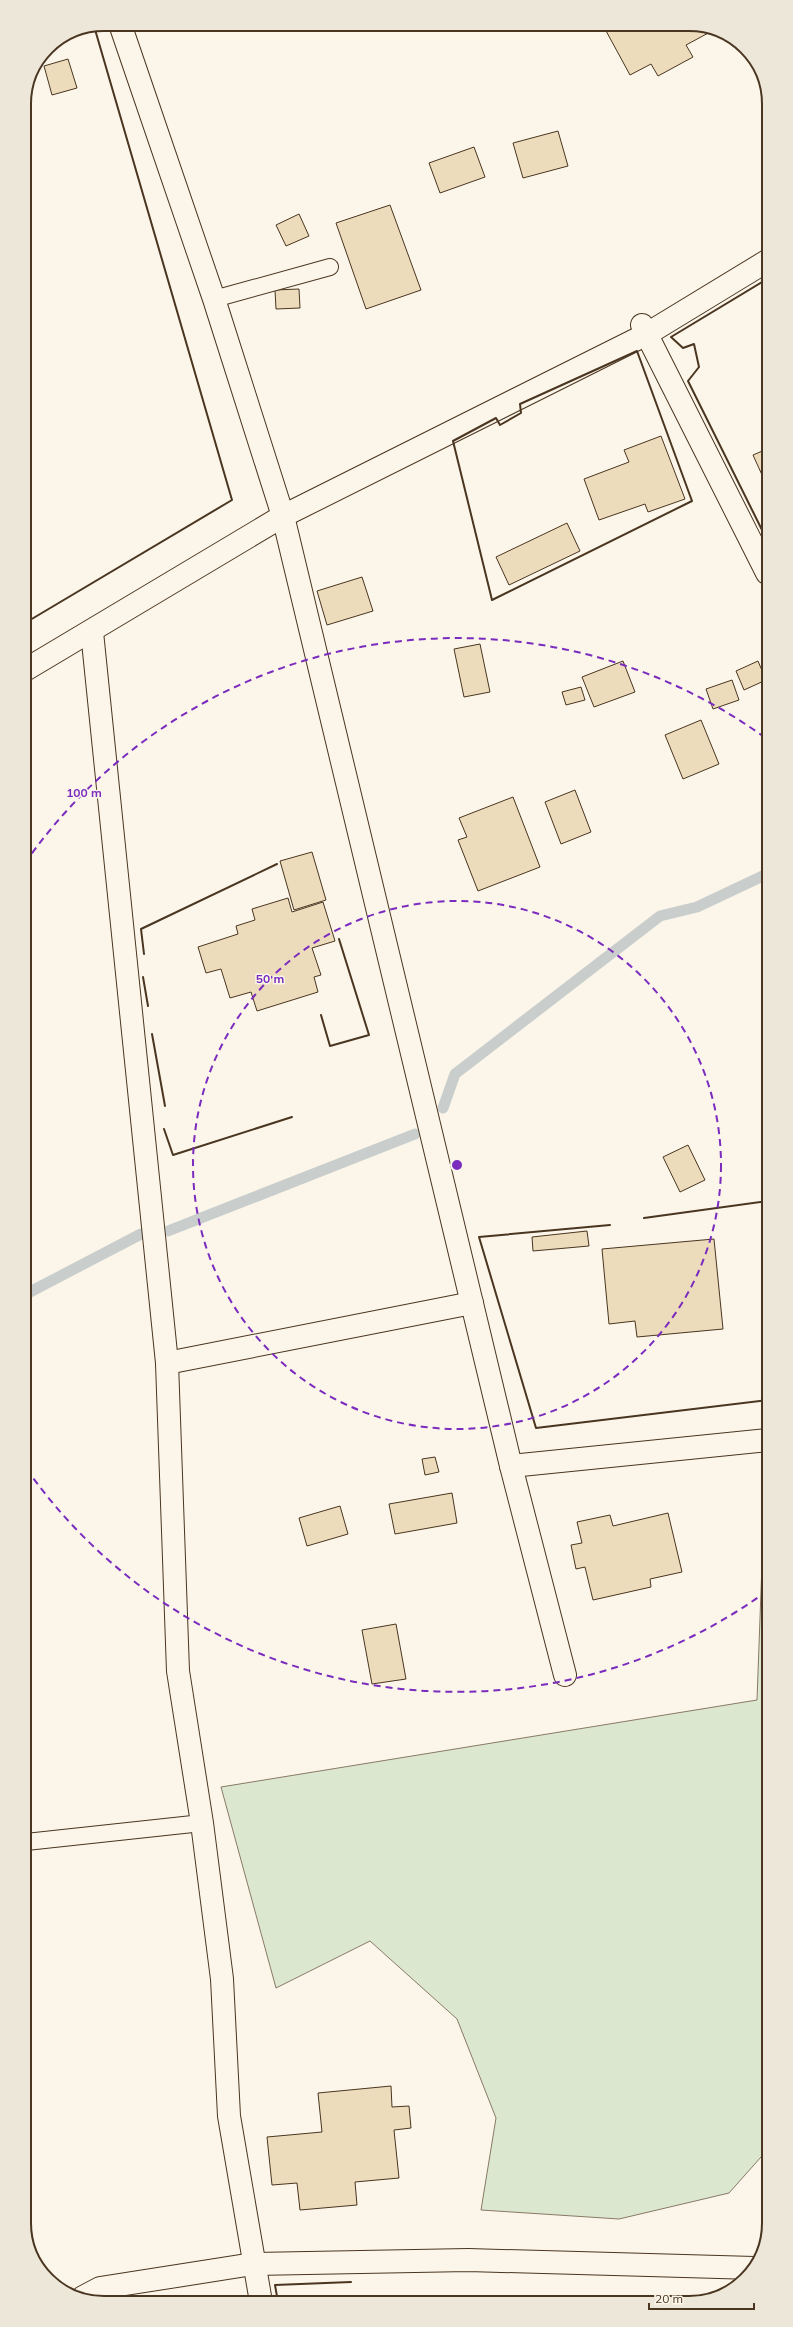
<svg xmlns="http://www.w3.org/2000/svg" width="793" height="2327" viewBox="0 0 793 2327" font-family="Mulish,sans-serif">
  <rect width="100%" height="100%" fill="#fbf6e9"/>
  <!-- green -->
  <polygon fill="#dce7d0" stroke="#887966" points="765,1482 768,1482 769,2148 729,2193 619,2219 481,2210 496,2118 457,2019 370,1941 276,1988 221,1787 757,1700"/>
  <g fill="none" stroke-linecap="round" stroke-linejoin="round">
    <!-- stream -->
    <g stroke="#c9cecd" stroke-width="11">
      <polyline points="443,1108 455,1074 660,916 697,907 767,874"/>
      <polyline points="168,1231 415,1134"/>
      <polyline points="26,1294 141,1234"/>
    </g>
  </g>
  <!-- building -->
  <g fill="#ecdcbc" stroke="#4a3520">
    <polygon points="614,24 694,24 712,31 686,45 693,57 658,76 651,64 630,75 605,29"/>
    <polygon points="68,59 77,88 52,95 44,66"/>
    <polygon points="558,131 568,166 523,178 513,143"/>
    <polygon points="474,147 485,177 440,193 429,163"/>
    <polygon points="390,205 421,290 366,309 336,223"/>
    <polygon points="299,214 309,236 286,246 276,225"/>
    <polygon points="299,289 300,308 276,309 275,290"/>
    <polygon points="661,436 685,499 648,512 645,504 599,520 584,479 629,462 624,450"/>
    <polygon points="767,449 767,486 753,455"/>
    <polygon points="567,523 580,551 509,585 496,557"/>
    <polygon points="362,577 373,611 327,625 317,591"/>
    <polygon points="480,644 490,692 464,697 454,649"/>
    <polygon points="623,661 635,692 594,707 582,677"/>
    <polygon points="758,661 766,680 744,690 736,671"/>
    <polygon points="732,680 739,700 713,709 706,689"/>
    <polygon points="581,687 585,700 566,705 562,692"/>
    <polygon points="701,720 719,764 683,779 665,735"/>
    <polygon points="575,790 591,832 561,844 545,802"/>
    <polygon points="513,797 540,867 478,891 458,840 467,837 459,818"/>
    <polygon points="312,852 326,900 294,910 280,861"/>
    <polygon points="288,898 292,912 323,902 335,941 312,948 321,975 314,977 318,992 257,1011 251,992 230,998 221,969 206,973 198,947 238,934 236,926 255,920 252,909"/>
    <polygon points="688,1145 705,1180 680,1192 663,1157"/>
    <polygon points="587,1231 589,1246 533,1251 532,1237"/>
    <polygon points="714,1239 723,1329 637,1337 635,1321 609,1324 602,1249"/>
    <polygon points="435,1457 439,1472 425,1475 422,1459"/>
    <polygon points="452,1493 457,1523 395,1534 389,1504"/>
    <polygon points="340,1506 348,1534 307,1546 299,1518"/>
    <polygon points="668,1513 682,1572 650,1579 651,1587 593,1600 585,1567 576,1569 571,1545 582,1543 577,1522 610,1515 613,1526"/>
    <polygon points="396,1624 406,1679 372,1684 362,1630"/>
    <polygon points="391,2086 392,2107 409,2106 411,2128 394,2130 399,2178 355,2182 357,2205 300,2210 297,2183 272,2185 267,2137 322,2132 318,2093"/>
  </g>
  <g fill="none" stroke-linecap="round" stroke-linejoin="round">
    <defs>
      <g id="service">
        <polyline points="214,299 330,267"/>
        <polyline points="26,1842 202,1823"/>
      </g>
      <g id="minor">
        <polyline points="120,24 214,299 283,516 511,1466 565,1675"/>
        <polyline points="642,325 767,573"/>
        <polyline points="92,632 167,1363 178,1671 202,1823 222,1979 229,2116 261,2302"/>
        <polyline points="25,670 283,516 647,334 767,261"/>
        <polyline points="167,1363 472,1303"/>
        <polyline points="511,1466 768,1440"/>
        <polyline points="83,2297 100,2288 253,2264 468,2260 754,2268"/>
      </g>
    </defs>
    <!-- service casing -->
    <use href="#service" stroke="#4a3520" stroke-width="18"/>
    <!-- minor casing -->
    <use href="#minor" stroke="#4a3520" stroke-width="24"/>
    <!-- service -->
    <use href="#service" stroke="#fbf6e9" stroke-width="16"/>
    <!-- minor -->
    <use href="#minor" stroke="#fbf6e9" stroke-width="22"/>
    <!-- wall -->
    <g stroke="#4a3520" stroke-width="2">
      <polyline points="767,279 671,337 683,348 694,344 699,367 688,381 767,540"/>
      <polygon points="637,351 692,501 492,600 453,441 496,418 500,425 521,413 520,404"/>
      <polyline points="25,623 232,500 94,26"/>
      <polyline points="144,954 141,929 277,864"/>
      <polyline points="143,977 148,1006"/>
      <polyline points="321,1015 330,1046 369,1035 339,939"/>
      <polyline points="152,1034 165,1106"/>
      <polyline points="164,1129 173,1155 292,1117"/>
      <polyline points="644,1218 768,1201"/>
      <polyline points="610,1225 479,1237 536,1428 768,1400"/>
      <polyline points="278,2302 275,2285 351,2282"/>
    </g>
  </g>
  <!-- distance rings -->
  <g fill="none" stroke="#7b2cbf" stroke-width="2" stroke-dasharray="7 5">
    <circle cx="457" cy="1165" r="264"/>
    <path d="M767 1591A527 527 0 0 1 28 1471M25 863A527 527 0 0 1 767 739"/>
  </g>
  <!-- crop -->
  <path d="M0 0H793V2327H0ZM104 31H689A73 73 0 0 1 762 104V2223A73 73 0 0 1 689 2296H104A73 73 0 0 1 31 2223V104A73 73 0 0 1 104 31Z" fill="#ede7d9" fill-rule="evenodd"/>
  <path fill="none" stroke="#4a3520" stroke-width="2" d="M104 31H689A73 73 0 0 1 762 104V2223A73 73 0 0 1 689 2296H104A73 73 0 0 1 31 2223V104A73 73 0 0 1 104 31Z"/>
  <circle cx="457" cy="1165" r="6" fill="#7b2cbf" stroke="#fbf6e9" stroke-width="2"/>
  <g font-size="12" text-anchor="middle" font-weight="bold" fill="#7b2cbf" stroke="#fbf6e9" stroke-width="3" stroke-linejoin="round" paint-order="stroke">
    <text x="84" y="797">100 m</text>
    <text x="270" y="983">50 m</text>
  </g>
  <!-- scale -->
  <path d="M649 2303v6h105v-6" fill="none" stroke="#4a3520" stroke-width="2"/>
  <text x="655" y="2303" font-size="12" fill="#4a3520" stroke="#fbf6e9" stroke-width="3" paint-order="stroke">20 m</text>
</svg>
